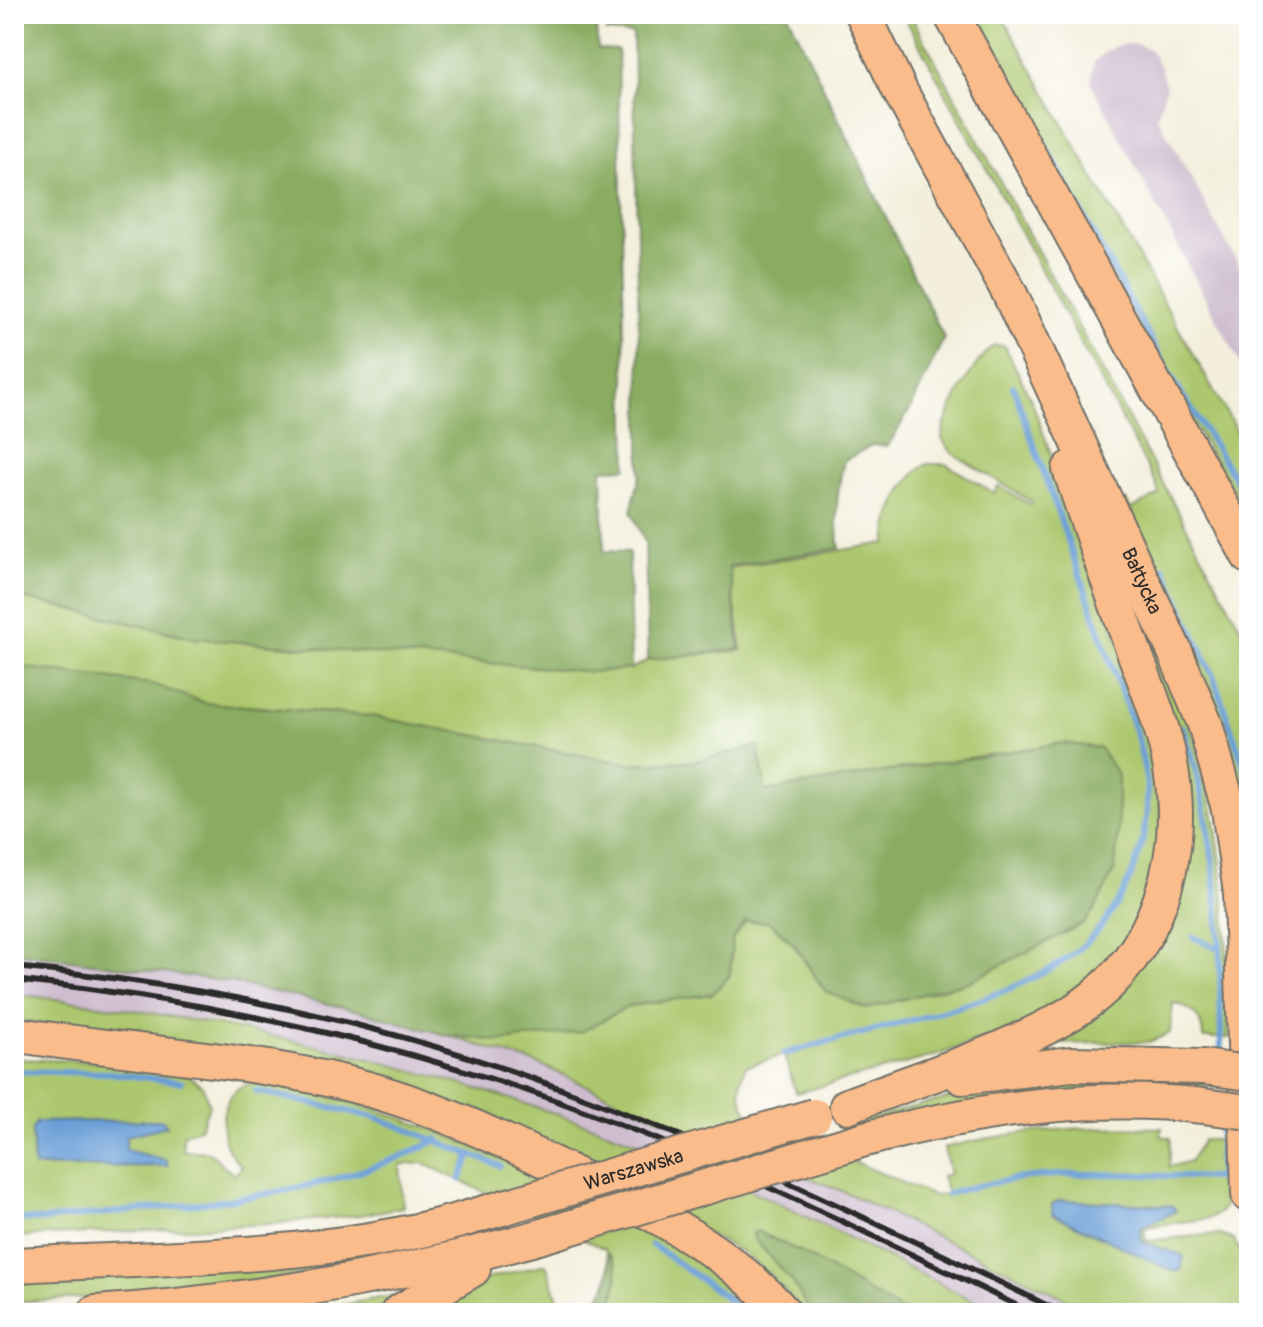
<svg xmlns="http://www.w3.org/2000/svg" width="1263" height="1327" viewBox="0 0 1263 1327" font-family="Pangolin,sans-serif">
  <rect width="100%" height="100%" fill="#fff"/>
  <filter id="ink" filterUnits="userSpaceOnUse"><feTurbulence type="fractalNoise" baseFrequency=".0125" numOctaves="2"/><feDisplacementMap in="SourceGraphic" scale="16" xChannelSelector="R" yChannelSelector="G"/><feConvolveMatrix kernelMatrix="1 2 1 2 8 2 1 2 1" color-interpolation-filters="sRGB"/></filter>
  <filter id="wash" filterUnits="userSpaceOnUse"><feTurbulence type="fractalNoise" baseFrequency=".006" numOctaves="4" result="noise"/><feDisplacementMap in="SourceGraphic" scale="32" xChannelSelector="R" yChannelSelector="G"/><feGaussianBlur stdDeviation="1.8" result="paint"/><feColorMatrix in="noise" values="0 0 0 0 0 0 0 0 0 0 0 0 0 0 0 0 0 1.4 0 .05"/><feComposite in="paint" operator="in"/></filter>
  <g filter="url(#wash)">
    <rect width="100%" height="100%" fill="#f3efdc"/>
    <!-- industrial -->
    <g fill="#cfbdcf">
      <polygon points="1137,44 1151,51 1161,69 1166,88 1157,116 1249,284 1249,380 1091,83 1094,62 1105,52 1117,45"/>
      <polygon points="14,953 184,974 271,991 391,1020 539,1064 649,1114 847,1193 1096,1313 999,1313 827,1231 782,1204 622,1137 406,1067 223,1023 14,994"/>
    </g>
    <!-- green -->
    <g fill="#acc76d" stroke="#6c794c" stroke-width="2">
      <polygon points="903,14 910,14 1249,643 1249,840 1123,502 1126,500 1131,509 1159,495 1156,483"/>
      <polygon points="966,14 1001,14 1249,453 1249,515 1208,450"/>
      <path d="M 995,345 L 1005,346 L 1032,402 L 1150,728 L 1165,843 L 1125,948 L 1041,1019 L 934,1056 L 796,1093 L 784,1055 L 746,1066 C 737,1085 739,1100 751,1117 L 933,1196 L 947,1194 L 942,1176 L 950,1174 L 944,1148 C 1016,1129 1088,1126 1162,1128 L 1161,1136 L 1171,1138 L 1169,1167 L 1190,1161 L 1203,1140 L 1229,1140 C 1233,1238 1222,1211 1144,1228 L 1146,1241 L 1216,1234 L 1233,1239 L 1249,1267 L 1249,1313 L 1096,1313 L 847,1193 L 649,1114 L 539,1064 L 446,1035 L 499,1041 L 581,1032 L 629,1006 L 712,994 L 730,975 L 732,939 L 746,921 L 769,922 L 793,944 L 825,991 L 865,1009 L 968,982 L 1084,923 L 1115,869 L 1100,748 L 1063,743 L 765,791 L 758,746 L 695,761 L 630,764 L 370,716 L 205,703 L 14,666 L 14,596 L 194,638 L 594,672 L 631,669 L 648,660 L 742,650 L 729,568 L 887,543 C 885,516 904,478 927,464 L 946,464 L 994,493 L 998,486 L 1031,505 L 1032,502 L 952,453 L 942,439 C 943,416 976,357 995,345 Z"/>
      <path d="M 1109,548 C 1146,628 1192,709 1210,796 C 1227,875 1227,957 1229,1038 L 1203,1038 C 1203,1018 1192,1007 1173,1003 L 1170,1033 L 1149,1042 L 1048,1044 L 1183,875 Z"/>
      <path d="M 14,994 C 223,1017 423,1065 620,1136 C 751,1183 874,1253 999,1313 L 805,1313 L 769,1274 L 742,1252 L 550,1148 L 14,1018 Z"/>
      <path d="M 14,1059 L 113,1062 L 188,1075 L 203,1086 L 209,1106 L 200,1128 L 183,1135 L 183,1150 L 209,1152 L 234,1175 L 242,1167 C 228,1152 221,1141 223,1119 C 224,1106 231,1088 248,1084 C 267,1081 290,1088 308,1092 C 404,1112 491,1152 578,1196 C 614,1215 651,1232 686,1253 C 714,1270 738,1290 761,1313 L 583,1313 C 605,1296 615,1275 605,1249 L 423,1163 L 400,1165 L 403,1207 L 360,1215 L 270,1224 L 14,1237 Z"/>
      <polygon points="1083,1079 1203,1082 1203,1090 846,1131 837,1126 985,1089"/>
      <polygon points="502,1225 511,1229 341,1269 153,1294 14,1302 14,1281"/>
      <polygon points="546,1264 563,1313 413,1313 474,1282"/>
      <polygon points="396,1295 374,1313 299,1313"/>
    </g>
    <!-- forest -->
    <g fill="#89ac60" stroke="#5a6c46" stroke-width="2">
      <polygon points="14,14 595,14 598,49 618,50 627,468 602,469 604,551 629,552 631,669 594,672 194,638 14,596"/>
      <path d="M 607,14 L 788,14 L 944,338 L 912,406 L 888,446 L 872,445 L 844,461 C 837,489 834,520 840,548 L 729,566 L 740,649 L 648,660 L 645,542 L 631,511 L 640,476 L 640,391 L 633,34 L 607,32 Z"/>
      <polygon points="14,666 152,684 205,703 370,716 630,764 695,761 758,746 766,791 1063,743 1100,748 1118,775 1118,830 1115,869 1095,909 1084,923 968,982 866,1009 825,991 794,944 769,922 746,921 732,939 730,975 712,994 629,1006 581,1032 499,1041 446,1035 355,1010 229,982 14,952"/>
      <polygon points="757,1231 803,1253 905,1313 811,1313 791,1280 754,1239 753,1233"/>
      <path d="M 607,1253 C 626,1266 614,1295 609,1313 L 583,1313 C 602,1299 616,1277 607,1253 Z"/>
    </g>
    <!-- water -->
    <g fill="#6a9fd7" stroke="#4a6581" stroke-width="2">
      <polygon points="163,1120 167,1126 126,1136 126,1150 166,1160 168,1166 34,1167 32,1129 37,1122"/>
      <polygon points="1060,1200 1173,1206 1176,1211 1141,1227 1142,1242 1184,1256 1181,1270 1175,1272 1052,1214 1052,1204"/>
    </g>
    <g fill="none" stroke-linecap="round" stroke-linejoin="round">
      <!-- stream -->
      <g stroke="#6a9fd7" stroke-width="6">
        <polyline points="974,14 1169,373 1249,501"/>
        <polyline points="1164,568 1214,678 1249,781"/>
        <path d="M 1183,727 C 1208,803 1216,870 1220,949"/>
        <polyline points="1193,937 1220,949 1221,1057"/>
        <path d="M 784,1054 C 866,1030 979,1010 1052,968 C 1113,934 1151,857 1147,787 C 1146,771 1141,755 1138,739 L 1013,386"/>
        <polyline points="14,1071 109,1073 181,1082"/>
        <polyline points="256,1091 378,1118 500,1166"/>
        <polyline points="460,1180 471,1154"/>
        <path d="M 947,1194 C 1043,1165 1120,1175 1219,1178 L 1221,1121"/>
        <path d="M 14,1219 L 44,1220 C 175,1204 320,1202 438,1139"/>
        <polyline points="652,1245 727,1298 740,1313"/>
      </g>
    </g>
  </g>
  <g filter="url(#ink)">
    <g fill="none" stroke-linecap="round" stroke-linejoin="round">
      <defs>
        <g id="major">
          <path id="s1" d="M 863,14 L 900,91 L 1009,292 L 1176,654 L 1205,724 L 1229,809 L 1241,893 L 1249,1195"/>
          <polyline points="951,14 1249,556"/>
          <path d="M 14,1034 C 125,1053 239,1057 349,1084 C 434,1105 512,1144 590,1182 C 660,1216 732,1254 784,1313"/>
          <polyline points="962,1077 1071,1064 1203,1067"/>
          <path d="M 847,1106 C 921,1077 1017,1050 1082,1006 C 1157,954 1186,856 1171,769 C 1163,721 1142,675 1126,630 C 1107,577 1088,523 1070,469"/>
          <path d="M 865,1139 C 976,1110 1088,1093 1203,1106"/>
          <path d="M 14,1265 C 165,1257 334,1260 478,1215"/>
          <path d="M 95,1313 C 244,1303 387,1278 532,1239"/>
          <polyline points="398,1313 473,1269"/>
        </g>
      </defs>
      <!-- major casing -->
      <use href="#major" stroke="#717069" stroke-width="38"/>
      <!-- major -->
      <use href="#major" stroke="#fabc8b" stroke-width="34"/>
      <!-- rail -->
      <g stroke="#2b2b2b" stroke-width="6">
        <path d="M 14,967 C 176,982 338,1013 493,1065 C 690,1131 877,1223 1063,1313"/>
        <path d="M 14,980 C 173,996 329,1028 482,1076 C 672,1135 854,1226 1032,1313"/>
      </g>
      <defs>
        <g id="major-bridge">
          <polyline points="1203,1067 1249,1073"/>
          <polyline points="1203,1106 1249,1112"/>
          <path id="s2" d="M 478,1215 L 814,1116"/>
          <polyline points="532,1239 865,1139"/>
        </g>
      </defs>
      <!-- major-bridge casing -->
      <use href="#major-bridge" stroke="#717069" stroke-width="38" stroke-linecap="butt"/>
      <!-- major-bridge -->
      <use href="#major-bridge" stroke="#fabc8b" stroke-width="34"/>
    </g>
  </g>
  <g text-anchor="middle" stroke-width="6" stroke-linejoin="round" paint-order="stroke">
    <!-- street labels -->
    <g font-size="20" fill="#2b2b2b" stroke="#fff">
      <text dy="7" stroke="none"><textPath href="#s1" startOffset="632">Bałtycka</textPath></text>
      <text dy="7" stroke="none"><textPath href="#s2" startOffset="162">Warszawska</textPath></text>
    </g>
  </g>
  <!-- margin -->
  <rect width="1263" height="1327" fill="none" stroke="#fff" stroke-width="48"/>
</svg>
